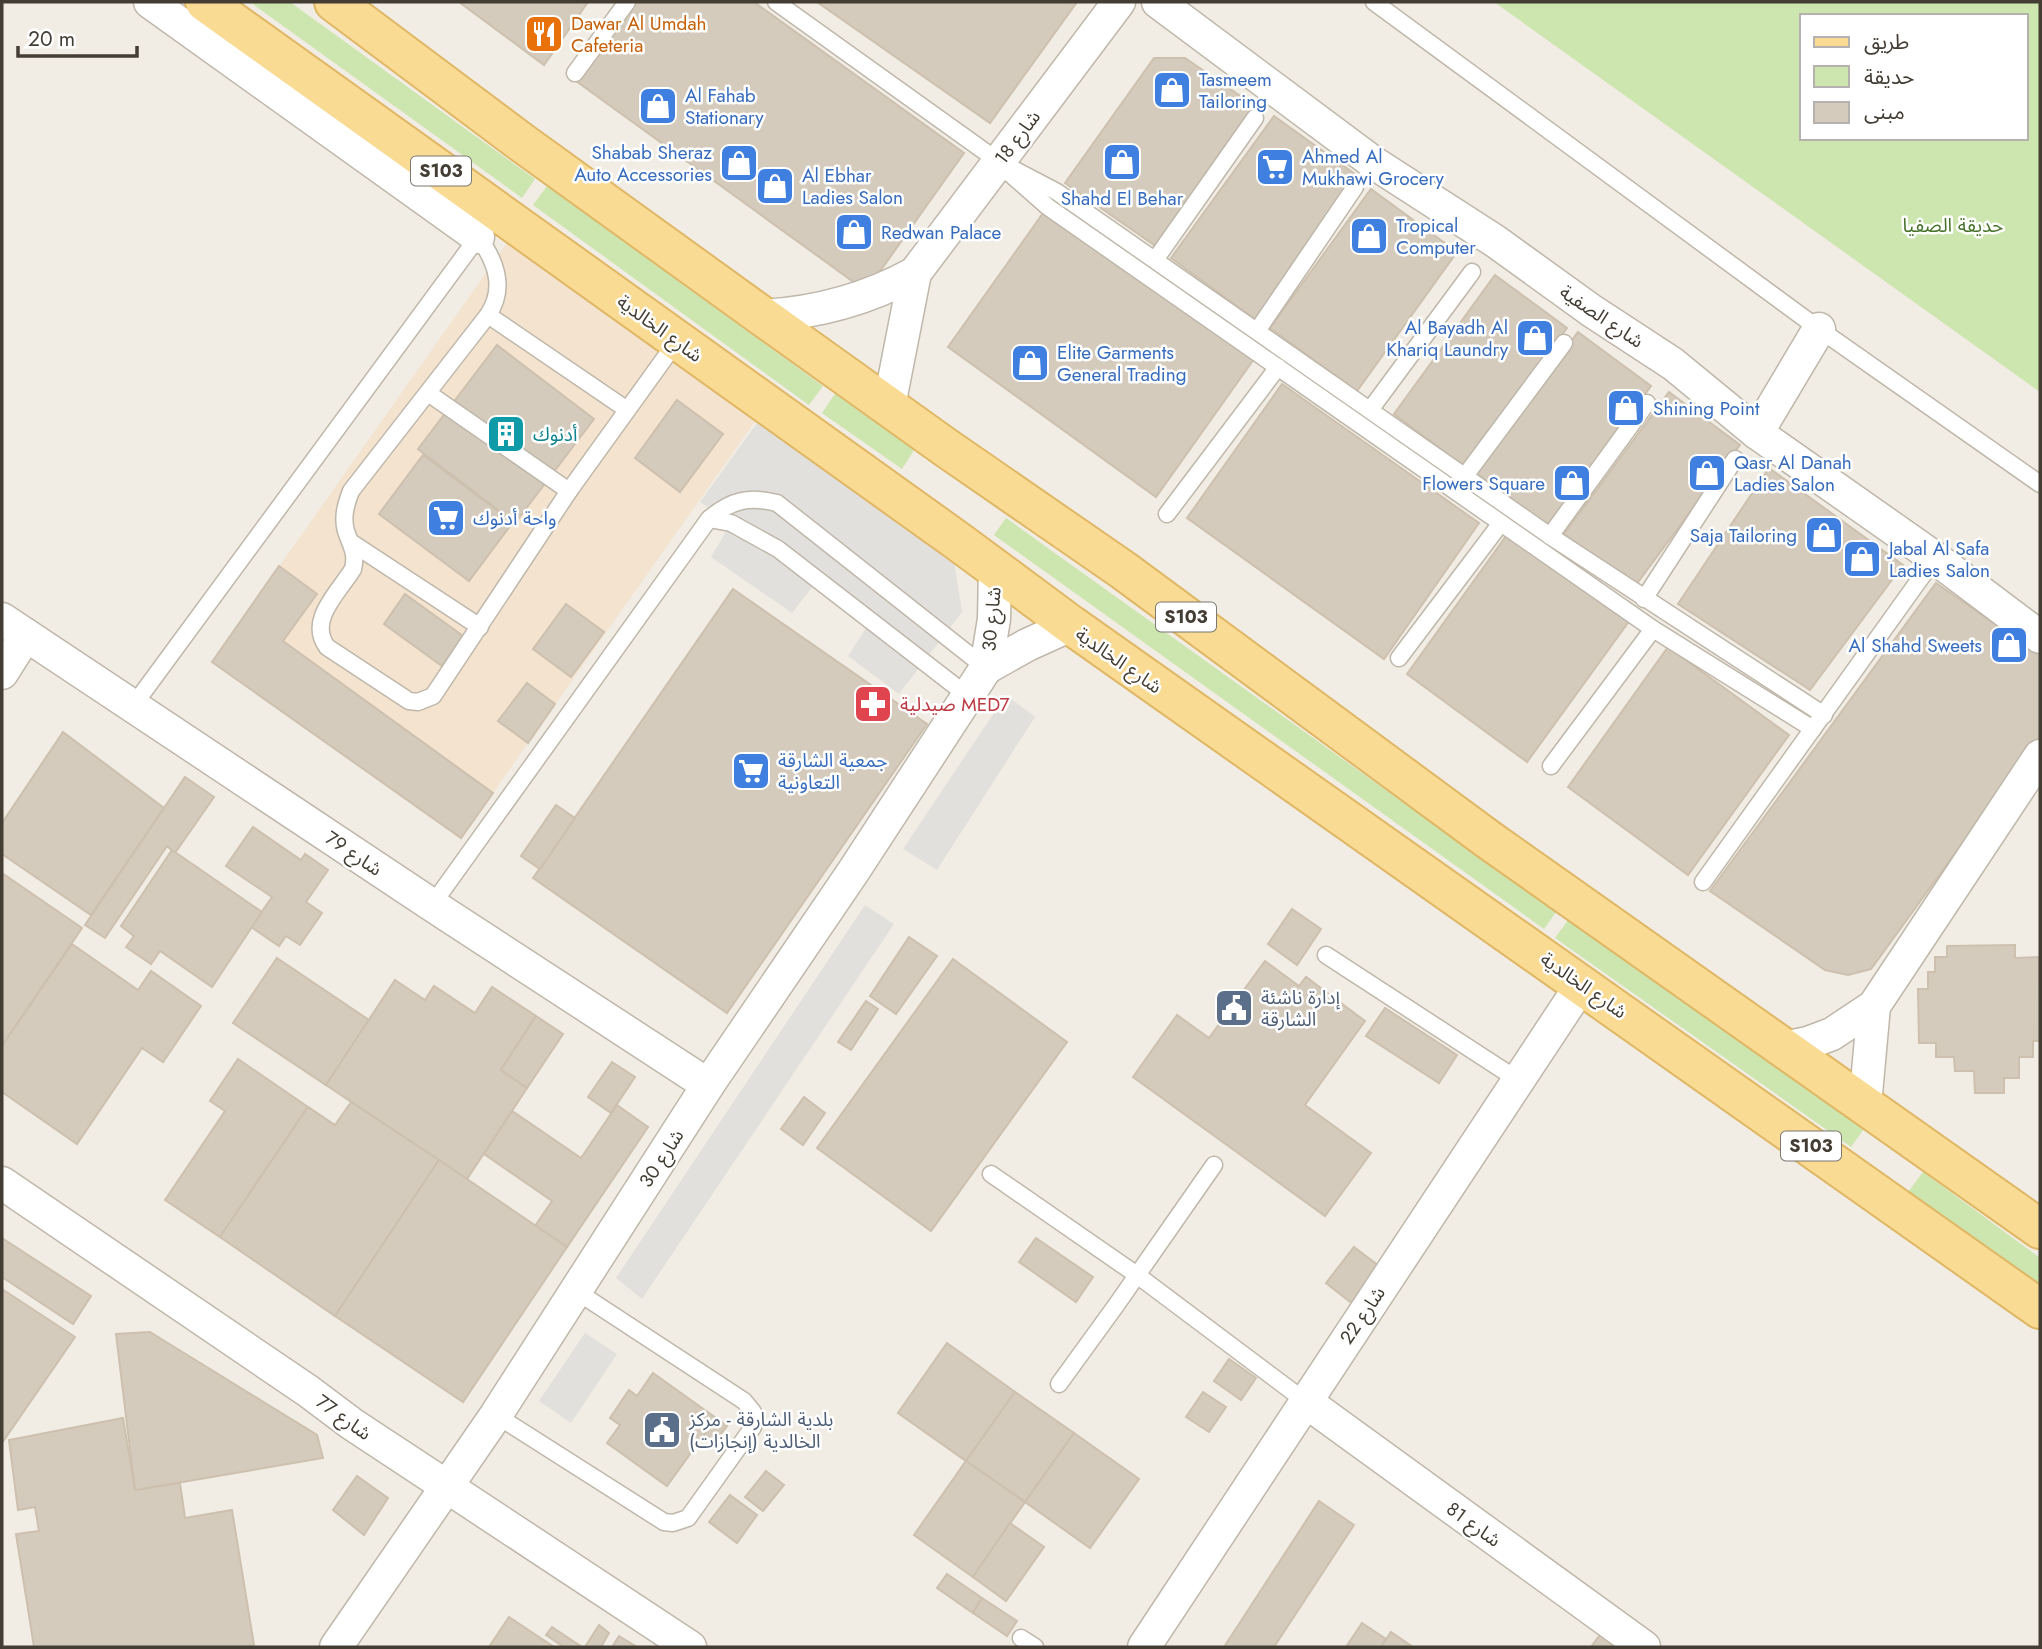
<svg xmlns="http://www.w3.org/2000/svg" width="2042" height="1649" viewBox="0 0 2042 1649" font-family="Jost,'Noto Sans Arabic',sans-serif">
  <rect width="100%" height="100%" fill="#f1ede4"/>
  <!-- commercial -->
  <polygon fill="#f3e3cf" points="507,243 756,420 461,838 212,662"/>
  <!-- green -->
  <g fill="#cde5ae" fill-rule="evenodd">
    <polygon points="250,2 290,2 535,179 522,198"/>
    <path d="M 1494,2 L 2040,2 L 2040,392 ZM 1802,16 L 2026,16 L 2026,138 L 1802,138 Z"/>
    <polygon points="547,186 823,386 809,405 533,205"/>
    <polygon points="835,394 914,450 902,469 822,413"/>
    <polygon points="1006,518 1556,912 1544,929 994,535"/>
    <polygon points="1568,920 1864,1129 1851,1147 1555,938"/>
    <polygon points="1923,1172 2040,1258 2040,1287 1908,1192"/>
  </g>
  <!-- parking -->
  <g fill="#e2e0dc">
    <polygon points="757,423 954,561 962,612 899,694 848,656 868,625 814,585 792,613 711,557 731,523 700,502"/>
    <polygon points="1006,695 1035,717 937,870 903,849"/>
    <polygon points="865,905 894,924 642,1299 616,1278"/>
    <polygon points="585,1333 617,1354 571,1423 539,1401"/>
  </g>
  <!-- building -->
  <g fill="#d5cbbd" stroke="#cdc0ae" stroke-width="2">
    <polygon points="459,2 588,2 544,65"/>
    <polygon points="633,2 754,2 964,153 866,291 576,81"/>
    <polygon points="817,2 1077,2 990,123"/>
    <polygon points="1154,58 1185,58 1255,106 1157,247 1065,183"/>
    <polygon points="1274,116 1359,177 1256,320 1171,258"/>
    <polygon points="1371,189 1457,252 1357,391 1270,328"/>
    <polygon points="1046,209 1254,359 1156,497 948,347"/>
    <polygon points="1495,275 1567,328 1465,467 1394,414"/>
    <polygon points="1578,332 1651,386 1549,526 1476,473"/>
    <polygon points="497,345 594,419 515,523 418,449"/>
    <polygon points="1282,384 1479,523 1384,659 1187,518"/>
    <polygon points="1669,392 1740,445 1635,586 1564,534"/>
    <polygon points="677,400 723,434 680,492 635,458"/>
    <polygon points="423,455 513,522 469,581 379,514"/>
    <polygon points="1769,468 1903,565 1810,690 1678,604"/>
    <polygon points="1509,532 1630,620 1527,762 1407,674"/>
    <polygon points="279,566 317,594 283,641 493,793 461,838 212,662"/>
    <polygon points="1936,583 2040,655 2040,736 1871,969 1848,975 1825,970 1710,891"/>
    <polygon points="733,589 927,724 727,1013 533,878"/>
    <polygon points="405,594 463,636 442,666 384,624"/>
    <polygon points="566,604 604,632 571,677 533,649"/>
    <polygon points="1668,647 1789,735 1688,875 1568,787"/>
    <polygon points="527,683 555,704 528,743 498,721"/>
    <polygon points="63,732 164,808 91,915 2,854 2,823"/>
    <polygon points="185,777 214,797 175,853 167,846 105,938 85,925"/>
    <polygon points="556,805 575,818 540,869 521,856"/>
    <polygon points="253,827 301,860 305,854 328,870 306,902 322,913 300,945 286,936 279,946 251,927 272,897 226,866"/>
    <polygon points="172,850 262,912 212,987 160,951 151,964 126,947 134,936 121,926"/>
    <polygon points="2,873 82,928 2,1046"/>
    <polygon points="1292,909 1321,929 1297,965 1268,944"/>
    <polygon points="909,937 937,956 896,1014 870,996"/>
    <polygon points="72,944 138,990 151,971 201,1006 163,1062 142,1048 77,1144 2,1092 2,1046"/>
    <polygon points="2015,945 2015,958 2039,957 2040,1041 2033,1041 2033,1057 2019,1057 2019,1078 2004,1078 2004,1093 1975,1093 1974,1071 1955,1071 1954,1057 1936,1057 1936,1043 1919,1043 1918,989 1928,989 1928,972 1935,972 1935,957 1947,957 1947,946"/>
    <polygon points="277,958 369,1020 326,1085 233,1023"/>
    <polygon points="953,959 1067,1042 931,1231 817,1148"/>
    <polygon points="1265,961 1299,986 1306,977 1365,1021 1305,1105 1371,1153 1325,1216 1133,1077 1177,1015 1209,1038"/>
    <polygon points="395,980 425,1000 434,986 475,1013 492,987 536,1016 501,1070 527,1088 467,1179 326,1085"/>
    <polygon points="866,1001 878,1009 851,1050 838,1042"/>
    <polygon points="1385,1008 1457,1055 1439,1083 1366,1036"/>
    <polygon points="536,1016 563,1034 527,1088 501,1070"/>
    <polygon points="238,1059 308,1107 220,1237 165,1200 225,1111 210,1101"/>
    <polygon points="612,1062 635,1077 611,1113 588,1097"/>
    <polygon points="804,1097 825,1113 803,1145 781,1129"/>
    <polygon points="351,1102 439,1160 335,1316 220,1237 308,1107 335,1125"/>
    <polygon points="617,1105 648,1127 567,1247 535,1226 552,1201 484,1154 512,1111 581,1158"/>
    <polygon points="439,1160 567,1247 463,1402 335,1316"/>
    <polygon points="2,1238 91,1296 73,1324 2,1277"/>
    <polygon points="1036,1238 1093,1277 1076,1302 1019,1262"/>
    <polygon points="1354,1247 1387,1272 1358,1308 1326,1283"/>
    <polygon points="2,1289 75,1337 2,1443"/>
    <polygon points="150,1332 317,1435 323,1458 135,1490 116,1334"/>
    <polygon points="947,1343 1015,1392 966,1461 898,1413"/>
    <polygon points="1229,1359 1256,1378 1241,1400 1214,1381"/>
    <polygon points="653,1373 716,1418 667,1486 607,1443 620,1425 610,1418 629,1390 637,1396"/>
    <polygon points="1015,1392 1074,1433 1025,1502 966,1461"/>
    <polygon points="1203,1392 1226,1407 1209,1432 1186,1417"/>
    <polygon points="123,1418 135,1490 180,1483 185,1518 232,1510 254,1645 242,1647 34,1647 16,1534 39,1531 35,1507 18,1510 9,1440"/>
    <polygon points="716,1418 727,1426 714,1443 704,1435"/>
    <polygon points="1074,1433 1139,1479 1090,1548 1025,1502"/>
    <polygon points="966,1461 1025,1502 973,1577 914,1535"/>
    <polygon points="766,1471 784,1485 763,1511 745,1497"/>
    <polygon points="357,1476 388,1498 364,1535 333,1510"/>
    <polygon points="730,1495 757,1515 737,1543 709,1522"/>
    <polygon points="1319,1501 1354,1525 1274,1647 1224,1647"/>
    <polygon points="1010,1523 1044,1547 1006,1601 973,1577"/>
    <polygon points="947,1574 982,1598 973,1613 937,1588"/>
    <polygon points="982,1598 1017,1621 1007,1636 973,1613"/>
    <polygon points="509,1617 554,1647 489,1647"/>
    <polygon points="1362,1623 1386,1639 1381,1647 1346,1647"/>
    <polygon points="599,1625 609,1633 601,1647 585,1647"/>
    <polygon points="552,1627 582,1647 564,1647 546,1635"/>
    <polygon points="1391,1632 1413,1647 1381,1647"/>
    <polygon points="1602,1632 1622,1647 1591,1647"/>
    <polygon points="619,1636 637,1647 612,1647"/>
  </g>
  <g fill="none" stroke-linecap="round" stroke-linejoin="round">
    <defs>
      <g id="service">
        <polyline points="776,2 998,161 1057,192 1550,536 1824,715"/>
        <polyline points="1374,2 1819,329 2040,484"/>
        <polyline points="575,73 627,2"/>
        <polyline points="1007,171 1048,207 1653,629 1813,729"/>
        <polyline points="1155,260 1255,118"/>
        <polyline points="488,315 626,409"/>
        <polyline points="1257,331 1355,187"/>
        <polyline points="428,393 569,491"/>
        <polyline points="1370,410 1472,272"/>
        <polyline points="1465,476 1564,343"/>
        <polyline points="1167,514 1278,367"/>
        <polyline points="709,519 731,523 778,549 968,696"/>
        <polyline points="1550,536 1647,403"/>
        <polyline points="352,543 480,627"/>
        <polyline points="1644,599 1735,459"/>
        <polyline points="1399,658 1501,523"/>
        <path d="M 133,706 L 478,237 C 496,261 506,288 488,315 L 351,491 C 346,504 342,517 346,531 C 351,546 357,553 353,569 C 339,592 307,620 327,647 L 409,701 L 418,702 L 433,696 L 569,491 L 677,341"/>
        <polyline points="1551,766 1653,629"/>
        <polyline points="1703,882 1935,558"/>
        <path d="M 432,905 L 709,519 C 731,500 749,496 777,503 L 986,668"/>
        <polyline points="1326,955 1518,1080"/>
        <polyline points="991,1174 1137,1275 1305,1401"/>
        <polyline points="1059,1384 1117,1304 1214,1165"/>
        <polyline points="496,1415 664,1522 673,1523 688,1518 753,1427 753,1412 744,1401 576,1291"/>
        <polyline points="1021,1638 1035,1647"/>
      </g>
      <g id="minor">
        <polyline points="150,2 478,237"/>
        <polyline points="1158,2 1374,163 1495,241 1592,311 1673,364 1757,433 1935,558 2040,637"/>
        <path d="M 762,316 C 817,313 866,300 915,273"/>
        <polyline points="889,406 915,273 1119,2"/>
        <polyline points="1757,433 1819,329"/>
        <polyline points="2,619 432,905 708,1085"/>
        <polyline points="986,668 1027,645 1071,625"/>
        <polyline points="2,673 26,635"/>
        <polyline points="1784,1048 1808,1043 1832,1034 1874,1006 2040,756"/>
        <polyline points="1865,1105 1874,1006"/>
        <polyline points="2,1183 308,1391 352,1424 690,1647"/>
        <polyline points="1305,1401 1644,1647"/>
        <polyline points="336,1647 496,1415 708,1085 853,872 986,668 994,619 995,569"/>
        <polyline points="1144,1647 1582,984"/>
      </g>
      <g id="primary">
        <polyline points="205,2 959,542 1071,625 2040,1309"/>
        <polyline points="334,2 521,142 762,316 945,447 1123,570 1489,840 2040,1229"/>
      </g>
    </defs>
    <!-- service casing -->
    <use href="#service" stroke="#bfb7aa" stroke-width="19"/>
    <!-- minor casing -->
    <use href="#minor" stroke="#bfb7aa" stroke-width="35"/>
    <!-- primary casing -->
    <use href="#primary" stroke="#dfb765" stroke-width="42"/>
    <!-- service -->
    <use href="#service" stroke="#fff" stroke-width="16"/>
    <!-- minor -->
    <use href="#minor" stroke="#fff" stroke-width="32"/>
    <!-- primary -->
    <use href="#primary" stroke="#fadb94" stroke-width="38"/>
  </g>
  <!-- icons -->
  <defs>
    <symbol id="restaurant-square" viewBox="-11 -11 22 22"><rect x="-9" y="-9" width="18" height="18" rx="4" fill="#e8710a" stroke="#fff"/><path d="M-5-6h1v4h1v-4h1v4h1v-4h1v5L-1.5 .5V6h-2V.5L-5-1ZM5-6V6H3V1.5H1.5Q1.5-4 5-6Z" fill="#fff"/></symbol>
    <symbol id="shop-square" viewBox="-11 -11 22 22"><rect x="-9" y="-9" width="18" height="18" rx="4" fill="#3f7fe0" stroke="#fff"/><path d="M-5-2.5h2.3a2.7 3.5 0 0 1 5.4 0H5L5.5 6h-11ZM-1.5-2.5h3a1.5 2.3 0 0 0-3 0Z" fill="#fff"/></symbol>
    <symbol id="supermarket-square" viewBox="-11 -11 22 22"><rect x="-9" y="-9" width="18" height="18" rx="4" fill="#3f7fe0" stroke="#fff"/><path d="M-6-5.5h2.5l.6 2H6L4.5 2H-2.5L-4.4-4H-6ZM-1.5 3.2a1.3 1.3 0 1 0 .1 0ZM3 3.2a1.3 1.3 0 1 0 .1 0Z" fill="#fff"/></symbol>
    <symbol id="building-square" viewBox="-11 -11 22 22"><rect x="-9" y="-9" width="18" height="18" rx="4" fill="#0f9aa8" stroke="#fff"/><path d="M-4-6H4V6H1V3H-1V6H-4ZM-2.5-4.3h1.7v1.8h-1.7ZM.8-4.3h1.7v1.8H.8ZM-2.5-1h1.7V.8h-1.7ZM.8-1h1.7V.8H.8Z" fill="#fff"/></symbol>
    <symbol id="pharmacy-square" viewBox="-11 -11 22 22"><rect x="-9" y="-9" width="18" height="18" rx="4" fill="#e0444e" stroke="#fff"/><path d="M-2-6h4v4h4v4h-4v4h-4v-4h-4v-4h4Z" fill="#fff"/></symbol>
    <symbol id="civic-square" viewBox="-11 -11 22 22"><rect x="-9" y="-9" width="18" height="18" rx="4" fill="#5c6f8a" stroke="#fff"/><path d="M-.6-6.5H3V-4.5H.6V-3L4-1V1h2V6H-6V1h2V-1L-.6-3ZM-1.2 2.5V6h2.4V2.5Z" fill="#fff"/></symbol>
  </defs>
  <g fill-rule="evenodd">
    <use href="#restaurant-square" x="522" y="12" width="44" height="44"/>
    <use href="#shop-square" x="1150" y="68" width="44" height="44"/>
    <use href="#shop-square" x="636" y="84" width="44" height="44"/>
    <use href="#shop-square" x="1100" y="140" width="44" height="44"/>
    <use href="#shop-square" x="717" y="141" width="44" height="44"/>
    <use href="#supermarket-square" x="1253" y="145" width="44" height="44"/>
    <use href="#shop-square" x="753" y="164" width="44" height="44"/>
    <use href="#shop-square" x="832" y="210" width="44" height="44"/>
    <use href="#shop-square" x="1347" y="214" width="44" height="44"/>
    <use href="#shop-square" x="1513" y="316" width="44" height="44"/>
    <use href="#shop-square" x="1008" y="341" width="44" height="44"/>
    <use href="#shop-square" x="1604" y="386" width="44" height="44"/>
    <use href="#building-square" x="484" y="412" width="44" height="44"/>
    <use href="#shop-square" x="1685" y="451" width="44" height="44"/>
    <use href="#shop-square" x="1550" y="461" width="44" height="44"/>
    <use href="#supermarket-square" x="424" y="496" width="44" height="44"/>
    <use href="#shop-square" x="1802" y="513" width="44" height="44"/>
    <use href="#shop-square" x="1840" y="537" width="44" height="44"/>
    <use href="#shop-square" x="1987" y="623" width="44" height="44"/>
    <use href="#pharmacy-square" x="851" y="682" width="44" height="44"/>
    <use href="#supermarket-square" x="729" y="749" width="44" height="44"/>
    <use href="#civic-square" x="1212" y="986" width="44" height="44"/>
    <use href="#civic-square" x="640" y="1408" width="44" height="44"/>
  </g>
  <g text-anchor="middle" stroke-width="5" stroke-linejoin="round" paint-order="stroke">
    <!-- shield labels -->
    <g fill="#fff" stroke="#7b7771" stroke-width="2">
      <rect x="411" y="156.5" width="60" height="29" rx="5"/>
      <rect x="1156" y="602.5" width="60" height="29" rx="5"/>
      <rect x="1781" y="1131.5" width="60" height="29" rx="5"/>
    </g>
    <g font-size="18" font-weight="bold" fill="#433d34">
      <text x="441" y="177">S103</text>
      <text x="1186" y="623">S103</text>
      <text x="1811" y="1152">S103</text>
    </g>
    <!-- food labels -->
    <g font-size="19" fill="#c56008" stroke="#fff" text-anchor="start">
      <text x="571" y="30">Dawar Al Umdah<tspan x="571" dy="22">Cafeteria</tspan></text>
    </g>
    <!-- shop labels -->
    <g font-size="19" fill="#366cbe" stroke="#fff" text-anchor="start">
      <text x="1199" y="86">Tasmeem<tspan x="1199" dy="22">Tailoring</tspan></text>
      <text x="685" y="102">Al Fahab<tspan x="685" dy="22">Stationary</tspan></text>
      <text x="712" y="159" text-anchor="end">Shabab Sheraz<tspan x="712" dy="22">Auto Accessories</tspan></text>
      <text x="1302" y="163">Ahmed Al<tspan x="1302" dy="22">Mukhawi Grocery</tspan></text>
      <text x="802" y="182">Al Ebhar<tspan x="802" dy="22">Ladies Salon</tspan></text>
      <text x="1122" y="205" text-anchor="middle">Shahd El Behar</text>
      <text x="1396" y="232">Tropical<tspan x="1396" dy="22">Computer</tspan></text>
      <text x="881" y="239">Redwan Palace</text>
      <text x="1508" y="334" text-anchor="end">Al Bayadh Al<tspan x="1508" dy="22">Khariq Laundry</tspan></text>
      <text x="1057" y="359">Elite Garments<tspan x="1057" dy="22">General Trading</tspan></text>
      <text x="1653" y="415">Shining Point</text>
      <text x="1734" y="469">Qasr Al Danah<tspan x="1734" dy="22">Ladies Salon</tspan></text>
      <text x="1545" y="490" text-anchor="end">Flowers Square</text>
      <text x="473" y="525">واحة أدنوك</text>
      <text x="1797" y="542" text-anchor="end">Saja Tailoring</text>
      <text x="1889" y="555">Jabal Al Safa<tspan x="1889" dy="22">Ladies Salon</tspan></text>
      <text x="1982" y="652" text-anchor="end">Al Shahd Sweets</text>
      <text x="778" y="767">جمعية الشارقة<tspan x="778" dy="22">التعاونية</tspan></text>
    </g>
    <!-- street labels -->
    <g font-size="19" fill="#433d34" stroke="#fff">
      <text transform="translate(1017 137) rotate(-53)" y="7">شارع 18</text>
      <text transform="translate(1602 316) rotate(34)" y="7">شارع الصفية</text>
      <text transform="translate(660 328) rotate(36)" y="7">شارع الخالدية</text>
      <text transform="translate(991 619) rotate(-85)" y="7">شارع 30</text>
      <text transform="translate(1119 660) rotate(35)" y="7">شارع الخالدية</text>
      <text transform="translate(354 853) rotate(34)" y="7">شارع 79</text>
      <text transform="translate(1584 985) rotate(35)" y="7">شارع الخالدية</text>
      <text transform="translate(661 1158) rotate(-57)" y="7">شارع 30</text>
      <text transform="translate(1362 1315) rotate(-56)" y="7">شارع 22</text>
      <text transform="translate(344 1417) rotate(36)" y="7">شارع 77</text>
      <text transform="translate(1474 1524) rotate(36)" y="7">شارع 81</text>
    </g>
    <!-- park labels -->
    <g font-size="19" fill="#47722a" stroke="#fff">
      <text x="1953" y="232">حديقة الصفيا</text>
    </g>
    <!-- culture labels -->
    <g font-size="19" fill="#0d838f" stroke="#fff" text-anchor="start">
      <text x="533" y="441">أدنوك</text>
    </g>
    <!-- health labels -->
    <g font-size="19" fill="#be3a42" stroke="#fff" text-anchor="start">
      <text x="900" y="711">صيدلية MED7</text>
    </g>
    <!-- service labels -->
    <g font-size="19" fill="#4e5e75" stroke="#fff" text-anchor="start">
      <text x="1261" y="1004">إدارة ناشئة<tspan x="1261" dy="22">الشارقة</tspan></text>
      <text x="689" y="1426">بلدية الشارقة - مركز<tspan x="689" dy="22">الخالدية (إنجازات)</tspan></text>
    </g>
  </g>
  <!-- border -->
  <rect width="2042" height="1649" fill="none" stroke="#433d34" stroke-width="7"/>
  <!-- legend -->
  <rect x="1800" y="14" width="228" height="126" fill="#ffffff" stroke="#b4b1ae" stroke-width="2"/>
  <rect x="1814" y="37" width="35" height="10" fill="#fadb94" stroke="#b4b1ae" stroke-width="2"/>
  <text x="1864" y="49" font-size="21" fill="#433d34">طريق</text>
  <rect x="1814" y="66" width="35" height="21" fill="#cde5ae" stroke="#b4b1ae" stroke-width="2"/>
  <text x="1864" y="84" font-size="21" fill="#433d34">حديقة</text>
  <rect x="1814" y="102" width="35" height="21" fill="#d5cbbd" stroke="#b4b1ae" stroke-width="2"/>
  <text x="1864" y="119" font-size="21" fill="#433d34">مبنى</text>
  <!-- scale -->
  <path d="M18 46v10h119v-10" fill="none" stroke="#433d34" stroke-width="3.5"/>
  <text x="28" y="46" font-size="21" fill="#433d34" stroke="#ffffff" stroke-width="5" paint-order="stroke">20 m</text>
</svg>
